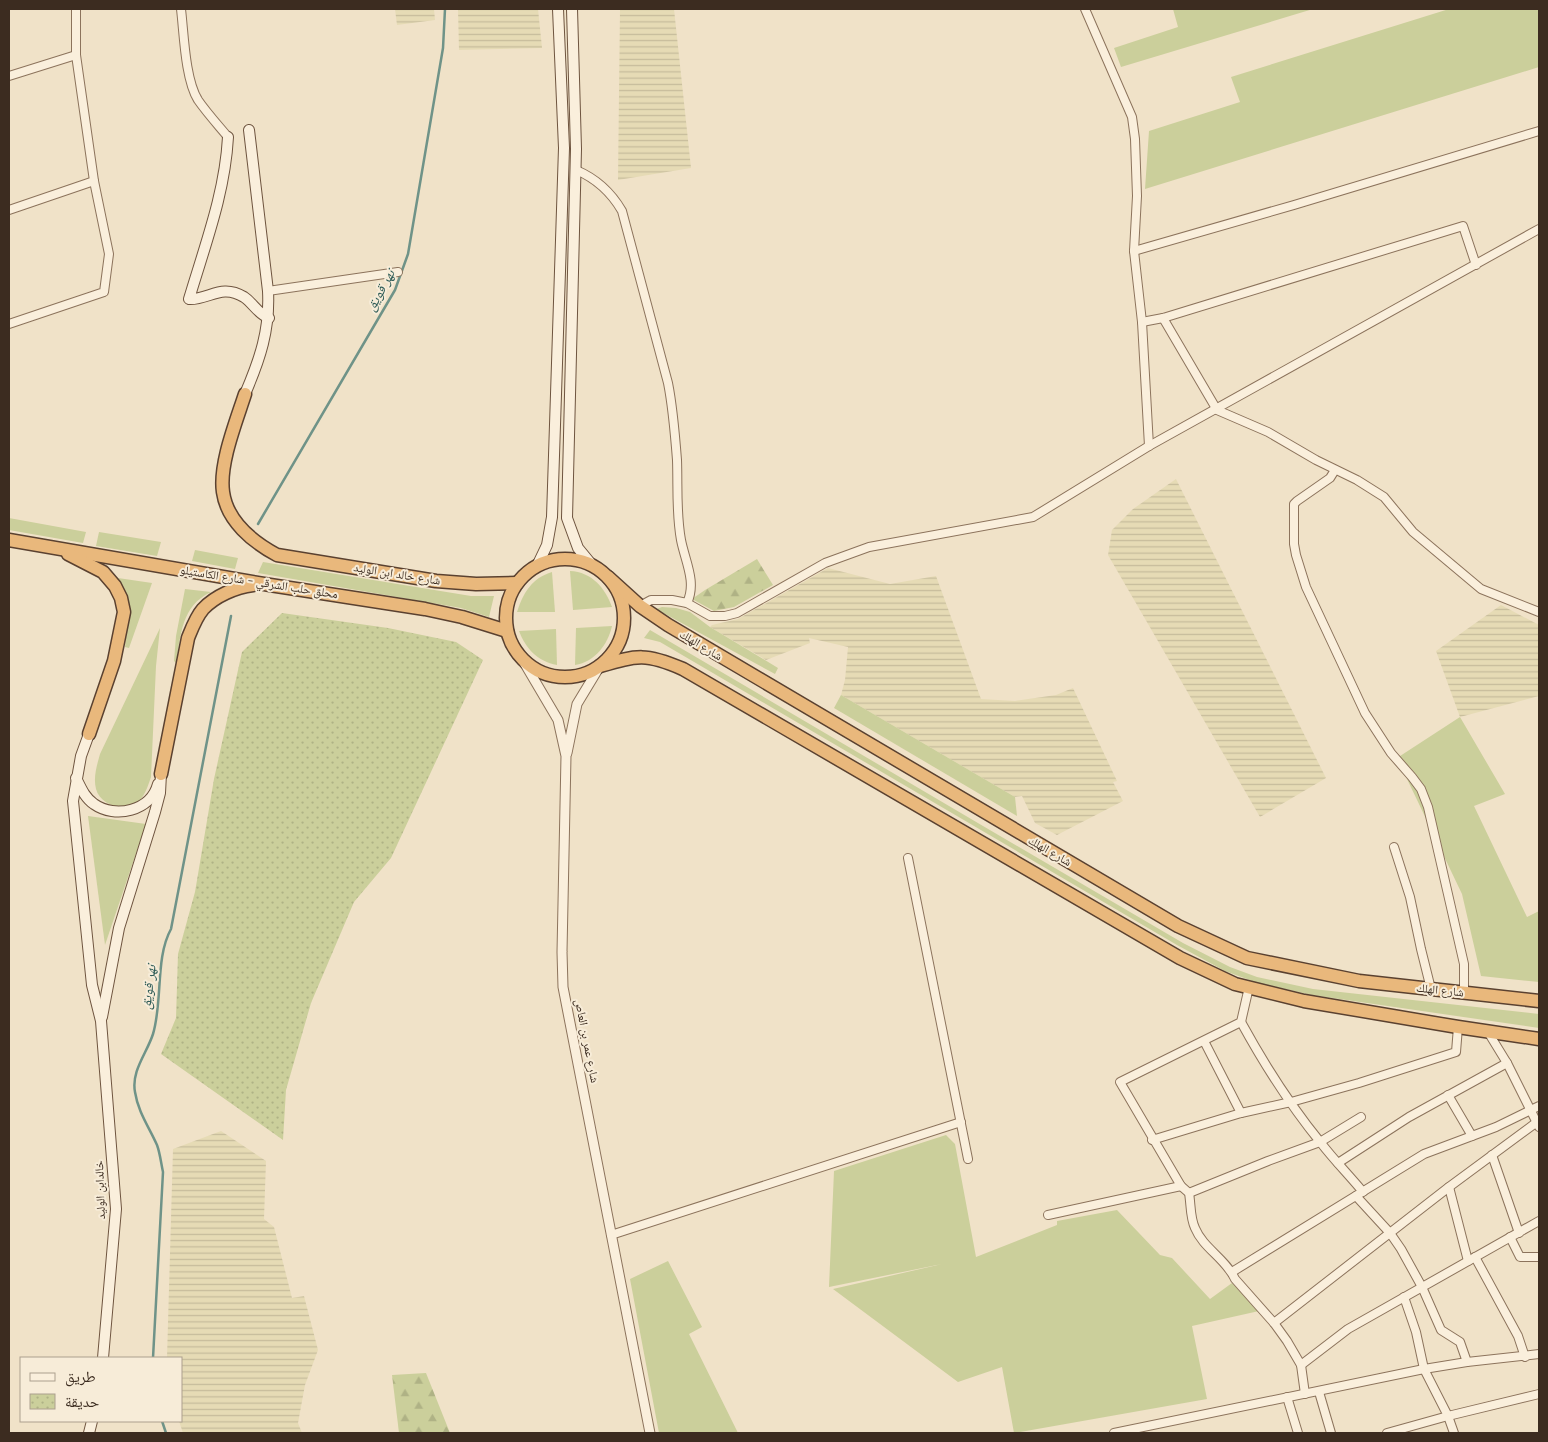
<svg xmlns="http://www.w3.org/2000/svg" width="1548" height="1442" viewBox="0 0 1548 1442" font-family="Lora,'Noto Naskh Arabic',serif">
  <defs>
    <pattern id="farmland-rules" width="6" height="5" patternUnits="userSpaceOnUse" patternTransform="scale(1.25)"><rect width="6" height="5" fill="#e6dbb5"/><path d="M0 2.5h6" fill="none" stroke="#c6bc9b"/></pattern>
    <pattern id="forest-firs" width="22" height="20" patternUnits="userSpaceOnUse" patternTransform="scale(1.25)"><rect width="22" height="20" fill="#cbcf9b"/><path d="M5 1l3.5 6h-7zM16 11l3.5 6h-7z" fill="#afb285"/></pattern>
    <pattern id="park-dots" width="8" height="8" patternUnits="userSpaceOnUse" patternTransform="scale(1.25)"><rect width="8" height="8" fill="#cbcf9b"/><path d="M2 2h.1M6 6h.1" fill="none" stroke="#afb285" stroke-width="1.8" stroke-linecap="round"/></pattern>
  </defs>
  <rect width="100%" height="100%" fill="#f0e2c8"/>
  <!-- farmland -->
  <g fill="url(#farmland-rules)">
    <polygon points="395,9 434,9 435,20 397,25"/>
    <polygon points="458,9 538,9 542,48 459,50"/>
    <polygon points="620,9 674,9 691,168 618,180"/>
    <polygon points="1176,479 1326,778 1260,817 1108,555 1112,530 1133,509"/>
    <polygon points="828,568 890,584 936,576 981,699 1015,701 1056,695 1073,688 1117,781 1113,782 1123,801 1057,835 1035,823 1022,796 1015,797 841,695 845,680 848,647 809,638 810,643 766,660 710,627 712,625 738,619"/>
    <polygon points="1501,605 1539,625 1539,696 1460,717 1436,651"/>
    <polygon points="221,1131 266,1161 264,1219 274,1227 292,1298 304,1296 318,1350 305,1385 298,1423 302,1433 183,1433 179,1421 181,1421 181,1358 167,1358 173,1149"/>
  </g>
  <!-- grass -->
  <g fill="#cbcf9b">
    <polygon points="1173,9 1313,9 1121,67 1114,48 1178,27"/>
    <polygon points="1449,9 1539,9 1539,67 1145,189 1149,131 1240,102 1231,77"/>
    <polygon points="9,518 86,532 83,543 9,530"/>
    <polygon points="99,532 161,542 157,556 96,546"/>
    <polygon points="195,550 238,558 235,569 192,561"/>
    <polygon points="263,562 471,596 494,596 489,617 461,608 258,573"/>
    <path d="M 570,571 C 592,572 605,588 612,607 L 573,610 Z"/>
    <path d="M 552,572 L 555,612 L 517,612 C 523,593 532,578 552,572 Z"/>
    <path d="M 118,578 L 152,583 L 129,648 L 125,647 C 128,619 135,602 118,578 Z"/>
    <path d="M 185,589 L 211,592 C 181,606 181,635 176,663 L 174,661 L 176,636 Z"/>
    <polygon points="662,607 676,608 690,612 710,627 778,668 775,674 656,609"/>
    <path d="M 612,626 C 608,644 595,662 575,665 L 576,628 Z"/>
    <path d="M 160,628 L 156,666 L 151,777 C 148,786 144,799 135,804 C 121,812 100,804 96,789 C 93,777 97,765 100,754 Z"/>
    <path d="M 556,629 L 557,665 C 537,661 526,649 519,631 Z"/>
    <polygon points="650,630 983,826 1183,943 1230,967 1257,977 1313,989 1539,1014 1539,1028 1312,995 1255,982 1225,971 1177,945 660,642 644,638"/>
    <polygon points="841,695 1015,797 1017,816 834,708"/>
    <polygon points="1460,717 1505,794 1474,806 1527,917 1539,911 1539,982 1481,976 1462,894 1397,758"/>
    <polygon points="88,816 146,824 105,945"/>
    <polygon points="946,1135 955,1144 976,1257 1057,1225 1057,1221 1117,1210 1160,1255 1172,1258 1210,1299 1232,1283 1259,1311 1192,1326 1207,1399 1014,1433 1002,1367 958,1382 833,1289 942,1264 829,1287 834,1171"/>
    <polygon points="668,1261 702,1327 689,1334 738,1433 659,1433 630,1279"/>
  </g>
  <!-- forest -->
  <g fill="url(#forest-firs)">
    <polygon points="757,559 773,585 734,607 714,611 692,599 705,590"/>
    <polygon points="426,1373 450,1433 399,1433 392,1375"/>
  </g>
  <!-- park -->
  <polygon fill="url(#park-dots)" points="282,613 388,628 456,642 483,660 391,858 354,902 311,1003 286,1090 283,1140 161,1054 176,1018 178,954 195,892 214,779 242,652"/>
  <g fill="none" stroke-linecap="round" stroke-linejoin="round">
    <!-- stream -->
    <g stroke="#6f9388" stroke-width="2.5">
      <polyline points="258,524 395,290 408,254 443,48 445,9"/>
      <path d="M 153,1358 L 163,1172 C 161,1163 160,1153 157,1145 C 149,1127 138,1112 135,1092 C 131,1071 147,1053 153,1034 C 163,1001 155,958 171,929 L 231,616"/>
      <polyline points="162,1421 166,1433"/>
    </g>
    <defs>
      <g id="minor">
        <path d="M 181,9 C 184,34 185,79 198,100 C 207,113 218,125 228,137"/>
        <polyline points="1085,9 1132,117 1135,139 1137,196 1134,251 1142,322 1149,446"/>
        <polyline points="9,76 76,55"/>
        <path d="M 576,170 C 595,178 611,192 622,211 L 668,383 C 673,408 675,434 677,460 C 678,487 676,513 681,540 C 685,561 697,582 687,603"/>
        <polyline points="9,210 94,181"/>
        <polyline points="1134,251 1294,205 1539,131"/>
        <polyline points="268,291 398,272"/>
        <polyline points="1163,318 1217,410 1268,432 1316,460 1357,480 1384,497 1413,532 1481,589 1539,612"/>
        <polyline points="1142,322 1163,318 1463,226 1476,265"/>
        <polyline points="9,324 104,292 109,254 94,181 76,55 76,9"/>
        <polyline points="1335,470 1330,478 1297,501 1294,504 1294,544 1296,555 1306,587 1365,713 1391,753 1412,777 1421,789 1428,807 1464,964 1464,992"/>
        <polyline points="640,606 651,600 672,600 687,603 710,616 725,616 737,613 825,563 869,547 1033,517 1149,446 1539,229"/>
        <polyline points="1394,847 1410,897 1421,949 1431,989"/>
        <polyline points="908,858 968,1159"/>
        <path d="M 1249,987 L 1241,1022 L 1120,1082 L 1181,1186 L 1189,1193 C 1191,1204 1190,1218 1195,1228 C 1203,1248 1226,1259 1235,1279 L 1274,1323 L 1287,1341 L 1301,1365 L 1305,1394"/>
        <path d="M 1241,1022 C 1264,1064 1290,1105 1321,1143 C 1334,1160 1349,1175 1363,1192"/>
        <polyline points="1204,1041 1241,1113"/>
        <polyline points="1507,1063 1539,1127"/>
        <polyline points="1448,1095 1472,1136"/>
        <polyline points="1152,1140 1241,1113 1291,1102 1359,1083 1456,1052 1458,1027"/>
        <polyline points="1492,1155 1519,1233"/>
        <polyline points="1338,1163 1409,1117 1507,1063 1488,1032"/>
        <polyline points="1449,1187 1468,1261"/>
        <polyline points="1189,1193 1268,1161 1320,1142 1361,1117"/>
        <polyline points="1356,1196 1390,1233 1401,1249 1422,1287 1441,1330 1460,1342 1467,1362"/>
        <polyline points="1048,1215 1181,1186"/>
        <polyline points="611,1235 961,1122"/>
        <polyline points="1510,1237 1520,1257 1539,1257"/>
        <polyline points="1475,1257 1518,1336 1525,1357"/>
        <polyline points="1232,1272 1424,1154 1496,1127 1539,1106"/>
        <polyline points="1404,1297 1416,1332 1424,1369 1448,1416 1454,1433"/>
        <polyline points="1274,1323 1449,1187 1537,1122"/>
        <polyline points="1301,1365 1348,1329 1539,1221"/>
        <polyline points="1319,1392 1331,1433"/>
        <polyline points="1287,1397 1298,1433"/>
        <polyline points="1114,1433 1424,1369 1467,1362 1539,1354"/>
        <polyline points="1387,1433 1448,1416 1539,1394"/>
      </g>
      <g id="tertiary">
        <polyline points="522,659 558,720 566,756 562,952 563,987 650,1433"/>
        <polyline points="567,753 577,704 600,666"/>
      </g>
      <g id="secondary">
        <polyline points="572,9 576,149 567,518 578,548 592,565"/>
        <path d="M 228,137 C 225,193 205,245 189,299 C 209,300 221,283 244,297 C 253,303 258,314 269,318"/>
        <path d="M 245,394 C 260,359 270,330 268,291 L 249,130"/>
        <polyline points="537,566 547,545 552,517 564,148 558,9"/>
        <polyline points="89,734 81,756 73,801 92,985 101,1021 116,1209 103,1358"/>
        <path d="M 76,778 C 81,788 85,798 94,804 C 115,819 151,811 158,784"/>
        <polyline points="102,1017 119,928 155,812 160,793 161,774"/>
        <polyline points="89,1433 92,1421"/>
      </g>
      <g id="trunk">
        <path d="M 245,394 C 236,422 219,464 223,492 C 227,521 253,542 277,555 L 436,581 L 476,584 L 517,583"/>
        <polyline points="9,540 270,585 425,609 462,617 507,631"/>
        <polyline points="68,554 103,572 115,586 121,598 124,612 114,661 89,734"/>
        <circle cx="565" cy="618" r="59"/>
        <polyline points="608,577 640,606 668,625 1178,926 1247,958 1359,981 1539,1001"/>
        <path d="M 600,666 C 638,655 646,653 683,669 L 1180,958 L 1235,984 L 1304,1001 L 1458,1027 L 1539,1039"/>
        <path d="M 161,774 L 188,638 C 192,628 196,617 203,609 C 215,596 236,587 253,585"/>
      </g>
    </defs>
    <!-- minor casing -->
    <use href="#minor" stroke="#8c735c" stroke-width="10"/>
    <!-- tertiary casing -->
    <use href="#tertiary" stroke="#8c735c" stroke-width="11"/>
    <!-- secondary casing -->
    <use href="#secondary" stroke="#6e543f" stroke-width="12"/>
    <!-- trunk casing -->
    <use href="#trunk" stroke="#5a4130" stroke-width="15"/>
    <!-- minor -->
    <use href="#minor" stroke="#faefdc" stroke-width="8"/>
    <!-- tertiary -->
    <use href="#tertiary" stroke="#faefdc" stroke-width="9"/>
    <!-- secondary -->
    <use href="#secondary" stroke="#faefdc" stroke-width="10"/>
    <!-- trunk -->
    <use href="#trunk" stroke="#e9b87c" stroke-width="12"/>
  </g>
  <g text-anchor="middle" stroke-width="4" stroke-linejoin="round" paint-order="stroke">
    <!-- street labels -->
    <g font-size="12" fill="#3c2c20" stroke="#f7ecd8">
      <text transform="translate(397 574) rotate(9)" y="4">شارع خالد ابن الوليد</text>
      <text transform="translate(259 582) rotate(9)" y="4">محلق حلب الشرقي - شارع الكاستيلو</text>
      <text transform="translate(701 645) rotate(31)" y="4">شارع الهلك</text>
      <text transform="translate(1050 851) rotate(30)" y="4">شارع الهلك</text>
      <text transform="translate(1440 990) rotate(6)" y="4">شارع الهلك</text>
      <text transform="translate(587 1041) rotate(79)" y="4">شارع عمر بن العاص</text>
      <text transform="translate(100 1190) rotate(-92)" y="4">خالدابن الوليد</text>
    </g>
    <!-- water labels -->
    <g font-size="14" font-style="italic" fill="#2f5c57" stroke="#f7ecd8">
      <text transform="translate(380 290) rotate(-61)" y="5">نهر قويق</text>
      <text transform="translate(148 987) rotate(-83)" y="5">نهر قويق</text>
    </g>
  </g>
  <!-- border -->
  <rect width="1548" height="1442" fill="none" stroke="#3c2c20" stroke-width="20"/>
  <!-- legend -->
  <rect x="20" y="1357" width="162" height="65" fill="#f7ecd8" stroke="#ac9f8e"/>
  <rect x="30" y="1373" width="25" height="8" fill="#faefdc" stroke="#ac9f8e"/>
  <text x="65" y="1382" font-size="15" fill="#3c2c20">طريق</text>
  <rect x="30" y="1394" width="25" height="15" fill="url(#park-dots)" stroke="#ac9f8e"/>
  <text x="65" y="1407" font-size="15" fill="#3c2c20">حديقة</text>
</svg>
